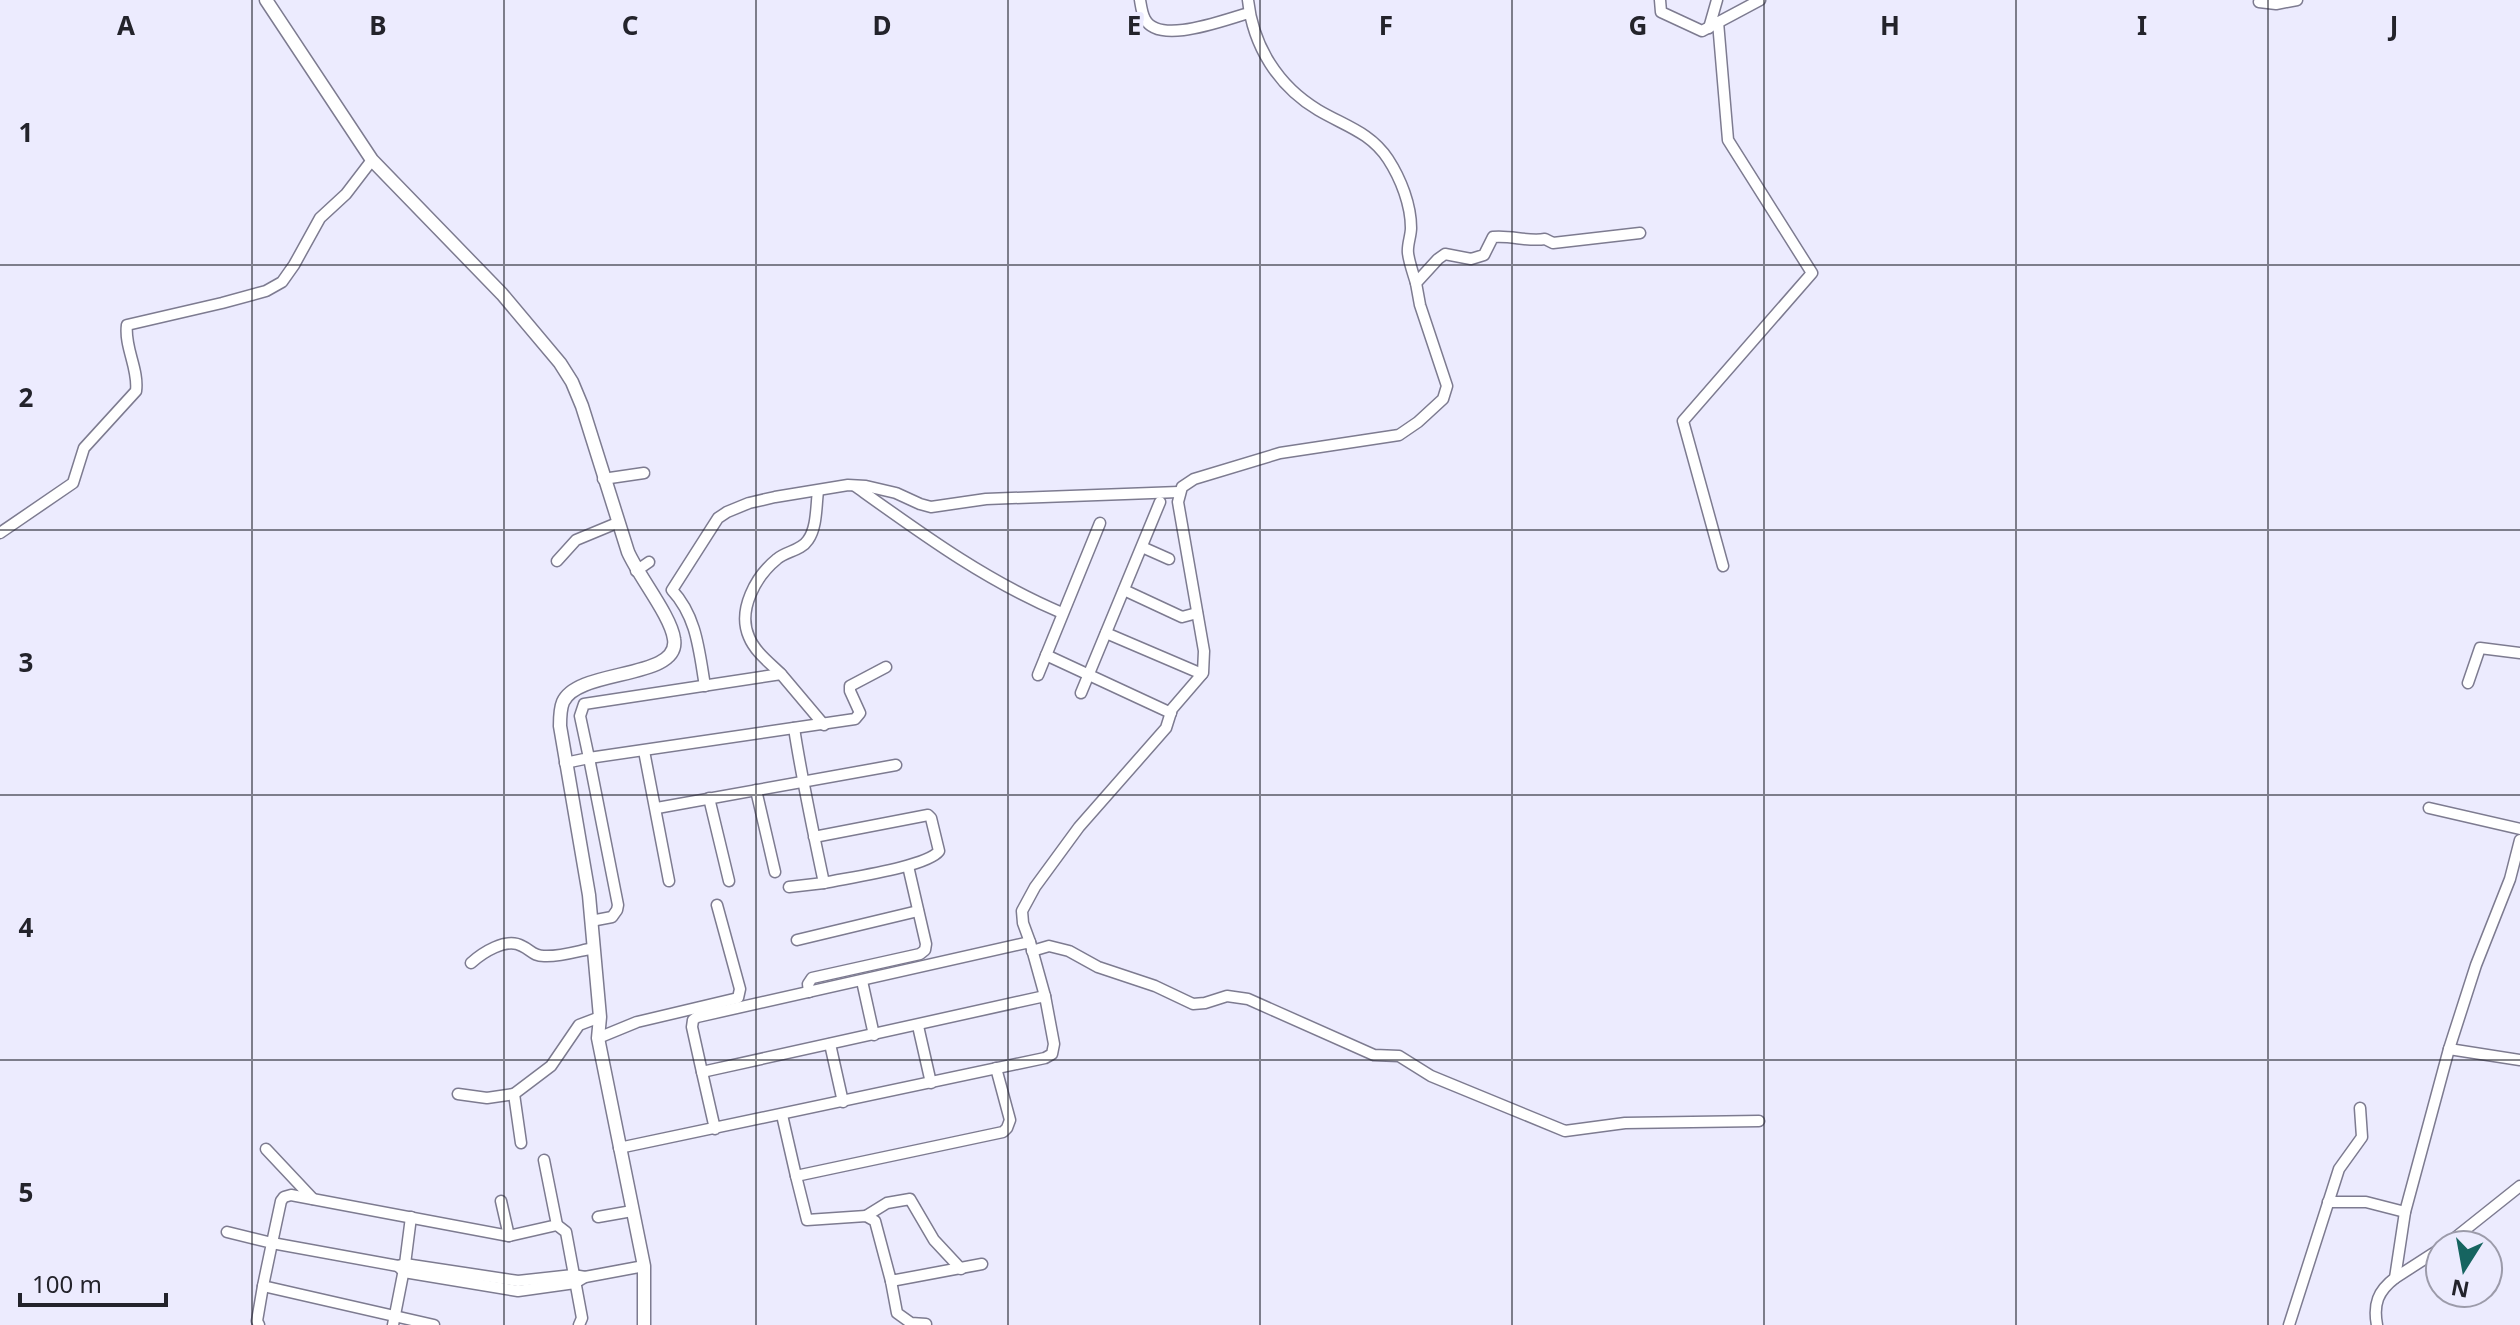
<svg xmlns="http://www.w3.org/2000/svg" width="2520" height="1325" viewBox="0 0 2520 1325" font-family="'Noto Sans',sans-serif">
  <rect width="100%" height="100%" fill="#ecebfe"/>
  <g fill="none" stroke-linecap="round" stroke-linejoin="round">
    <defs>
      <g id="minor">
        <path d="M 1140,0 C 1141,6 1142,14 1145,19 C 1159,46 1226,19 1249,13"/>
        <path d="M 1248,0 C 1253,46 1278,86 1318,110 C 1345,126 1370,132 1388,159 C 1401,179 1411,205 1411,228 C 1411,236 1407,245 1408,253 C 1409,262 1413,273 1416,283"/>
        <polyline points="1660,0 1661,12 1702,31 1760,0"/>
        <polyline points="2259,2 2276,4 2297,0"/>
        <polyline points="1718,22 1728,140 1812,273 1683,421 1723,566"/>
        <polyline points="1709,28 1717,0"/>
        <polyline points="603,479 644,473"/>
        <path d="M 855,486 C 922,534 986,581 1062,613"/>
        <path d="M 0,533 L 73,483 L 84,448 L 136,391 C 139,369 124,347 127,325 L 222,303 L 266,291 L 282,282 L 294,265 L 320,218 L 346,194 L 372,160"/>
        <polyline points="1142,547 1169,559"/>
        <polyline points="557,561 576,540 617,523"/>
        <polyline points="636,571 649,562"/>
        <polyline points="1124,590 1182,617 1197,613"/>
        <polyline points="1106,633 1202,674"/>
        <polyline points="1046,655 1171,713"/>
        <path d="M 781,674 C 770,663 755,652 749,637 C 737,610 756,576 777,559 C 786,551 801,551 808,540 C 817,528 816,506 818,491"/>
        <polyline points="1038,675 1100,523"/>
        <polyline points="2468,683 2480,648 2520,653"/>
        <path d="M 705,686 C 699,651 697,617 672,590 L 718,518 L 727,512 L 749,503 L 775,497 L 848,485 L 866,486 L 896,493 L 920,504 L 931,507 L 986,499 L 1179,492"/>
        <polyline points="1081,693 1160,502"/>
        <path d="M 794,728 C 802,780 813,831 824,883 C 846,878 927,867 939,851 L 931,818 L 928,815 L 814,837"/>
        <polyline points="644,751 669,881"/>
        <polyline points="565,763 589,758 580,716 584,704 781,674 824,725"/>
        <polyline points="756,790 775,872"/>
        <polyline points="709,798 729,881"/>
        <polyline points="657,808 896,765"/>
        <polyline points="2429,808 2520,829"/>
        <polyline points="789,887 824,883"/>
        <polyline points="591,921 612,917 617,910 618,905 589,758 855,719 860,713 850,691 850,686 886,667"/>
        <polyline points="797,940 918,911"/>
        <path d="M 1030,942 L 1023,923 L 1022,911 L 1035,887 L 1079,827 L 1166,728 L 1172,709 L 1203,673 L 1204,651 L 1178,502 L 1182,487 L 1194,479 L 1280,453 L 1399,435 L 1418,422 L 1443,399 L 1447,386 L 1420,305 L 1416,283 L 1438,259 L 1445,254 L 1471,259 L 1484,255 L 1493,237 C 1511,235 1527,242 1545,239 L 1553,243 L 1640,233"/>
        <polyline points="1032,951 1049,946 1069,951 1098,967 1155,986 1193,1004 1205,1003 1227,996 1248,999 1374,1055 1399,1056 1431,1076 1565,1131 1625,1123 1759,1121"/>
        <path d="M 471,963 C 482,953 506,937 522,946 C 531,950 533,956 544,956 C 560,957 578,951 594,948"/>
        <polyline points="862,981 874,1035"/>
        <polyline points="809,992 808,984 812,978 920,954 925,950 926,944 908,866"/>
        <polyline points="918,1026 931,1083"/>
        <polyline points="598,1038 637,1022 738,998 740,989 717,905"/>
        <polyline points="830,1044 843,1102"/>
        <polyline points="2449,1049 2520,1060"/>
        <polyline points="702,1072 692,1027 693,1020 697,1017 1030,942 1045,996"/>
        <polyline points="458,1094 487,1098 514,1094"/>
        <polyline points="782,1115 796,1176"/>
        <polyline points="521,1143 514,1094 551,1066 579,1025 600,1017"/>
        <polyline points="619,1148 1045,1058 1052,1054 1054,1044 1045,996 702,1072 715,1129"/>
        <polyline points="266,1149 313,1199"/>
        <polyline points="544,1160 557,1225 509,1236 291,1195 284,1197 281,1201 272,1243 398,1266 405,1264 518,1281 573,1275 585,1277"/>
        <polyline points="501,1201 509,1236"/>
        <polyline points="2328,1202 2366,1202 2405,1212"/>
        <polyline points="866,1216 887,1203 910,1199 934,1240 961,1269"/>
        <polyline points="598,1217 632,1211"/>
        <polyline points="557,1225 566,1232 582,1318 579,1325"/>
        <polyline points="227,1232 272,1243 263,1286 434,1325"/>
        <polyline points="2446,1245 2520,1186"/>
        <polyline points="982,1264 891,1281 875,1221 866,1216 807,1220 796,1176 1003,1132 1007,1128 1010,1120 996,1068"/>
        <polyline points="398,1266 404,1272 518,1291 575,1283 585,1277 644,1266"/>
        <polyline points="2395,1278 2440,1249"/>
        <polyline points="891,1281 897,1313 911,1323 926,1324"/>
        <polyline points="259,1325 257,1321 263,1286"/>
        <polyline points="393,1325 405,1264 411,1217"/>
        <polyline points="2289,1325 2339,1169 2362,1137 2360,1108"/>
        <path d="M 2377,1325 C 2373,1304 2378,1291 2395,1278 L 2405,1212 L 2449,1049 L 2476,965 L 2510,879 L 2520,840"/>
      </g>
      <path id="tertiary" d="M 266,0 L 372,160 L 502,294 L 560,363 L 572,382 L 582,406 L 628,552 C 639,577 671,616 674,639 C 681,680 578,668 563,702 C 560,709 560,718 560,726 L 589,895 L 600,1017 L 598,1038 L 644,1266 L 644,1325"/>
    </defs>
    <!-- minor casing -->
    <use href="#minor" stroke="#7d7b90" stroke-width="13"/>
    <!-- tertiary casing -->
    <use href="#tertiary" stroke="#7d7b90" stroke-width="15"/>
    <!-- minor -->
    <use href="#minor" stroke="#fff" stroke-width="10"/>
    <!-- tertiary -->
    <use href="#tertiary" stroke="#fff" stroke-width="12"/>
  </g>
  <!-- grid -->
  <path fill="none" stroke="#23232b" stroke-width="2" stroke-opacity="0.55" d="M 252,0 L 252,1325M 504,0 L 504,1325M 756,0 L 756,1325M 1008,0 L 1008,1325M 1260,0 L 1260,1325M 1512,0 L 1512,1325M 1764,0 L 1764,1325M 2016,0 L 2016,1325M 2268,0 L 2268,1325M 0,265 L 2520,265M 0,530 L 2520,530M 0,795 L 2520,795M 0,1060 L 2520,1060"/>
  <g font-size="26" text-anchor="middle" font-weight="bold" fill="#23232b" stroke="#ecebfe" stroke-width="8" stroke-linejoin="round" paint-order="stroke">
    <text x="126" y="35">A</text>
    <text x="378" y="35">B</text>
    <text x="630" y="35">C</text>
    <text x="882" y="35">D</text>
    <text x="1134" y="35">E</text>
    <text x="1386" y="35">F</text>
    <text x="1638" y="35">G</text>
    <text x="1890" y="35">H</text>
    <text x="2142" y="35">I</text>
    <text x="2394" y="35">J</text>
    <text x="26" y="142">1</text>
    <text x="26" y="407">2</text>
    <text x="26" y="672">3</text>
    <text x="26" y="937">4</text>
    <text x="26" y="1202">5</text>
  </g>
  <!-- north arrow -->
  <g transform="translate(2464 1269) rotate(191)"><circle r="38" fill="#ecebfe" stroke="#9c9baa" stroke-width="2"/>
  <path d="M0-6L14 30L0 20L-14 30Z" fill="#166460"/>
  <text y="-12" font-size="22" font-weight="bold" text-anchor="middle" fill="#23232b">N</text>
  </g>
  <!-- scale -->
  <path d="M20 1293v12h146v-12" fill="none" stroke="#23232b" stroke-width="4"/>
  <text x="32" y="1293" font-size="24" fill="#23232b" stroke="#ecebfe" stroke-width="6" paint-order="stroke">100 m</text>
</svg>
